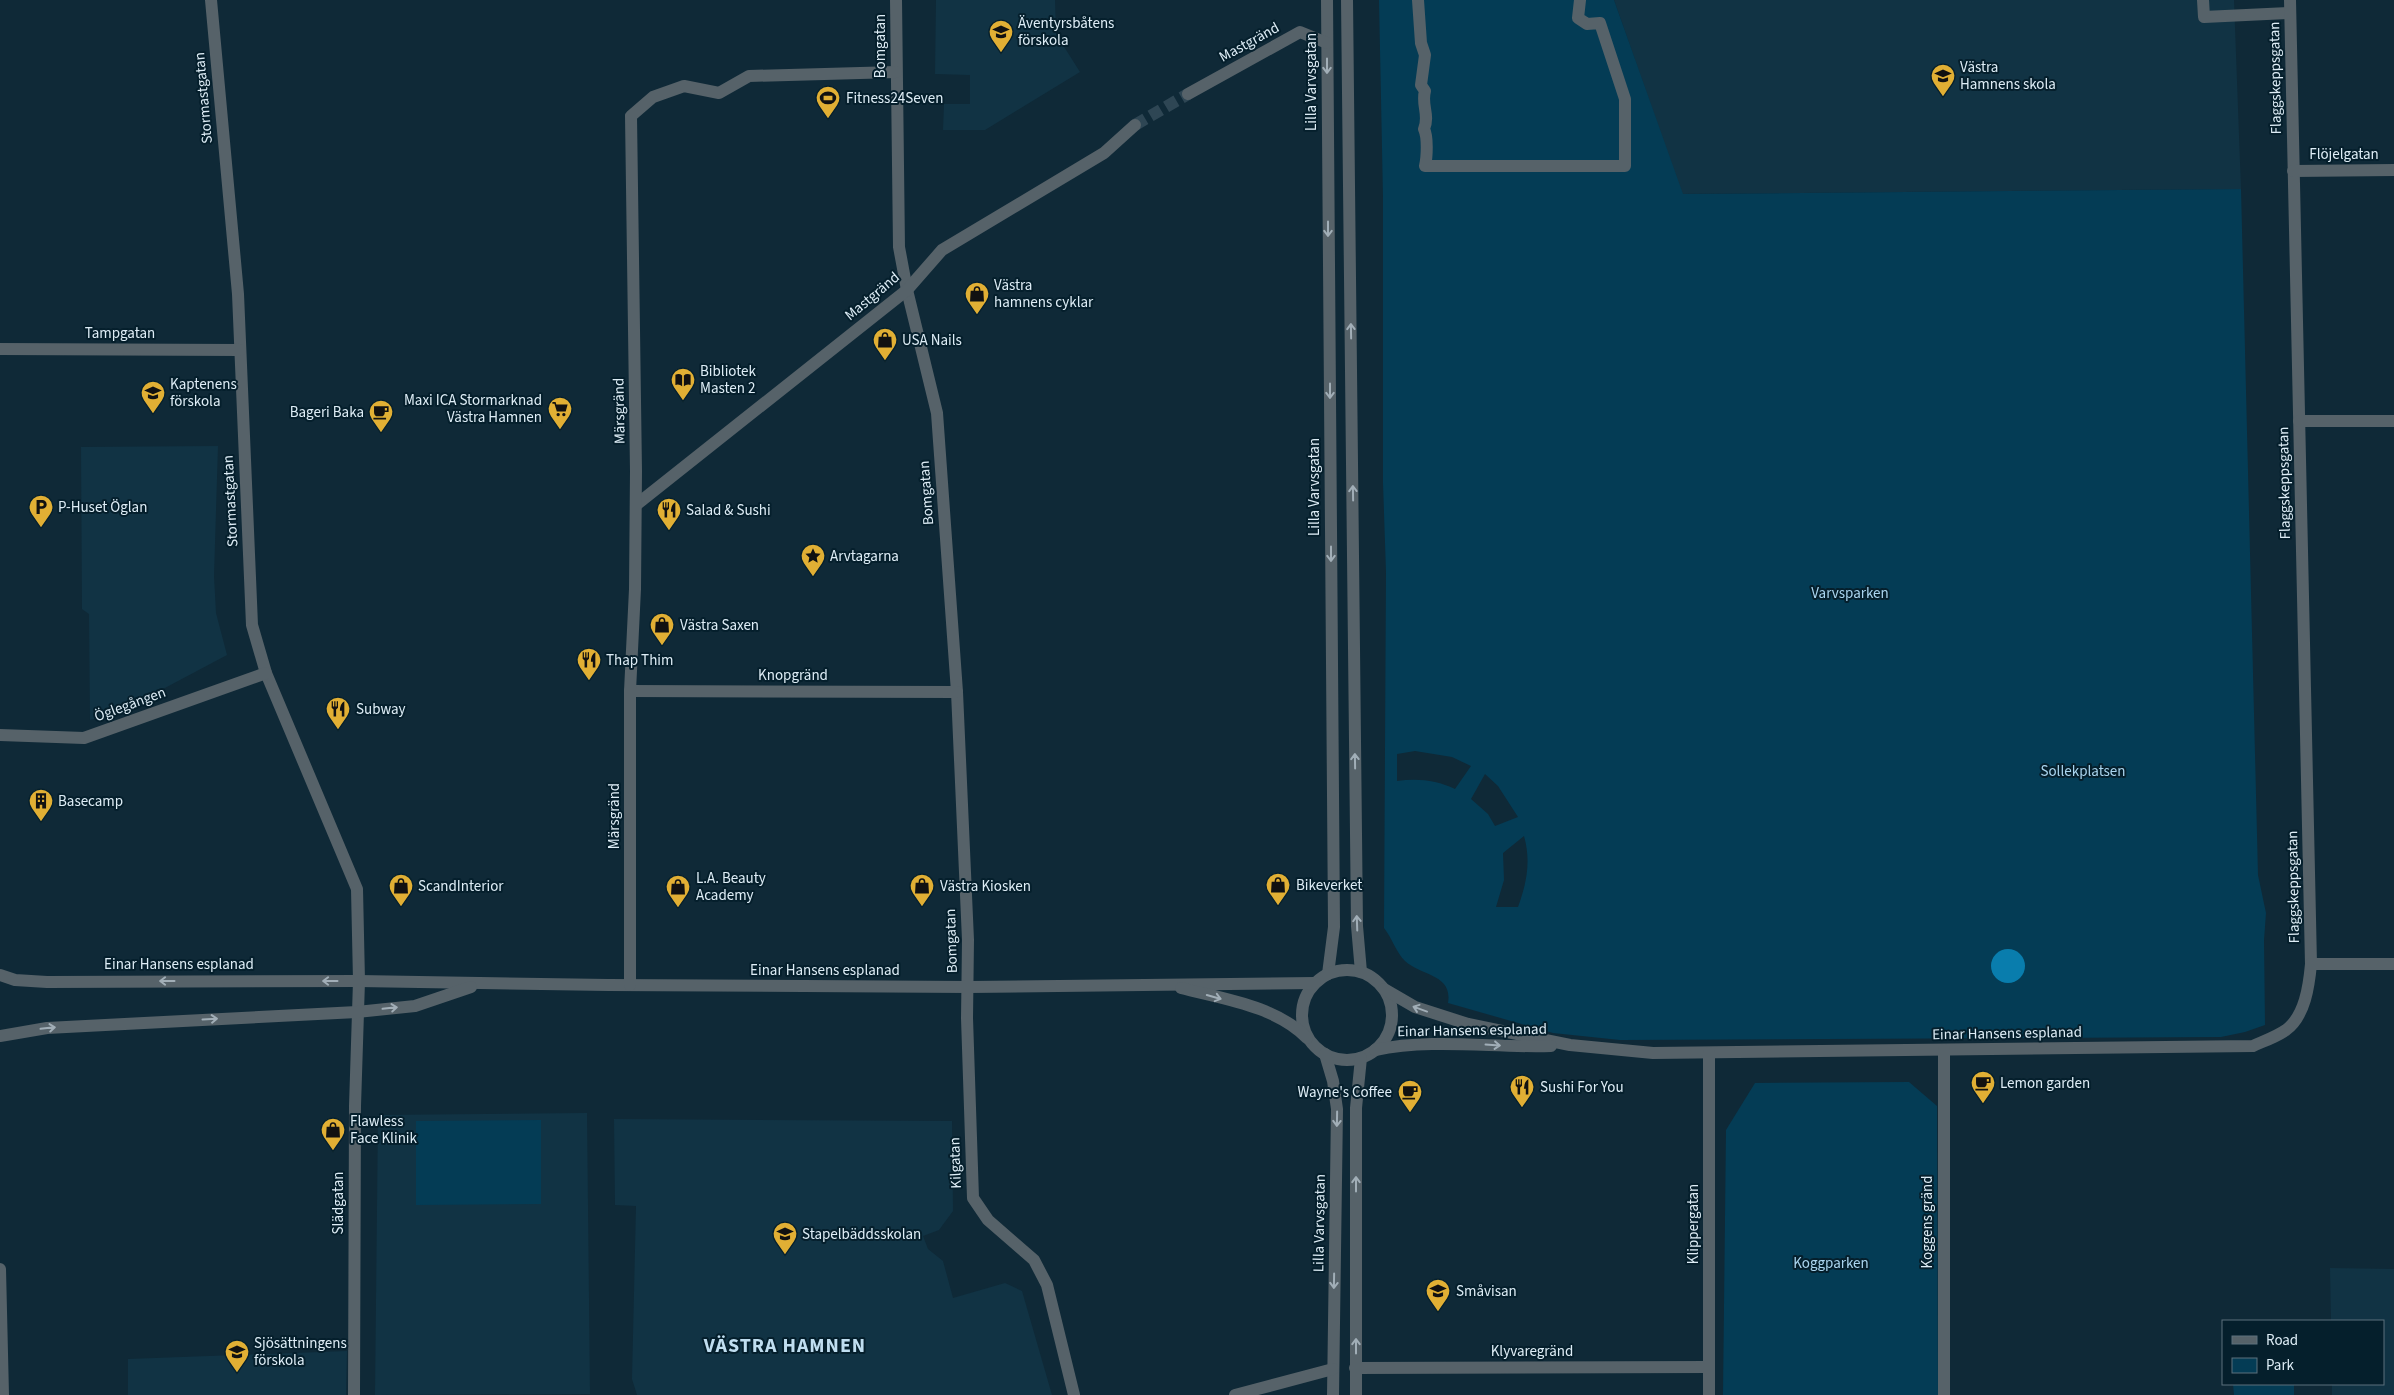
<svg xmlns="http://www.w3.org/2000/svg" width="2394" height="1395" viewBox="0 0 2394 1395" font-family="'Source Sans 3',sans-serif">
  <rect width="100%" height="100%" fill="#0f2937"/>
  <!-- built -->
  <g fill="#134">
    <polygon points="936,0 1055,0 1056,34 1080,72 985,130 943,130 944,104 970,104 970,75 935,74"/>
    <polygon points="1614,0 2234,0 2241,189 1682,194"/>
    <polygon points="218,446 214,576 216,613 227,655 114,715 90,720 89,614 82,609 81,447"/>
    <polygon points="587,1113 590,1394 375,1395 378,1115"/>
    <polygon points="614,1119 952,1121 953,1211 939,1230 923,1236 928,1249 943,1261 953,1298 1005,1283 1022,1291 1052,1395 637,1395 632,1379 636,1206 615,1205"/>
    <polygon points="2330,1268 2394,1269 2394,1395 2332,1395 2332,1384 2383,1384 2383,1321 2331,1321"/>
    <polygon points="347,1351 346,1395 128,1395 128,1359"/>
  </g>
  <!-- green -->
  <g fill="#043c55" fill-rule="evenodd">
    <path d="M 1379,0 L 1614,0 L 1683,194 L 2241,189 L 2258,875 L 2266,913 L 2264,940 L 2265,1025 L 2245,1032 L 2221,1037 L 1620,1040 L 1553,1033 L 1448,1003 C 1453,974 1421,976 1405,961 C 1396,952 1392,938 1384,928 L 1386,572 L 1383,483 L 1383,197 ZM 1415,751 L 1452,757 L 1471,766 L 1455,789 C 1437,780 1417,778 1397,781 L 1397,754 ZM 1485,774 L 1498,786 L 1518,817 L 1495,826 L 1488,814 L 1471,799 ZM 1524,836 C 1531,861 1527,882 1518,907 L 1496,907 L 1504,880 L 1503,853 Z"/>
    <polygon points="1909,1082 1937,1106 1938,1395 1723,1395 1726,1130 1755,1083"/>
    <polygon points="541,1120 541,1204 416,1205 416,1121"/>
    <polygon points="2233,1384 2294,1384 2294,1395 2234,1395"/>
  </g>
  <!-- water -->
  <circle fill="#097dad" cx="2008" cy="966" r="17"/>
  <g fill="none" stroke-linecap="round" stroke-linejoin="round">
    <!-- minor-tunnel -->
    <polyline stroke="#2e4654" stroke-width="12" stroke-dasharray="12 6" stroke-linecap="butt" points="1135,125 1188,94"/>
    <!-- minor -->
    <g stroke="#566269" stroke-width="12">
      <polyline points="211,0 238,294 252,625 266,673 357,889 359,981 355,1106 354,1395"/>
      <polyline points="896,0 899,247 907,290 937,413 957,692 968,940 967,1018 973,1198 988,1220 1034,1260 1047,1285 1074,1395"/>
      <polyline points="1327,0 1334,927 1328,974"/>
      <polyline points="1347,0 1357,926 1361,972"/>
      <path d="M 1418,0 L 1421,43 L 1425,55 L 1421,85 L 1425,91 C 1421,105 1430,115 1424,129 C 1428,137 1427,157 1425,166 L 1625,166 L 1625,99 L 1600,23 L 1587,24 L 1578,18 L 1580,0"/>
      <polyline points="2203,0 2204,17 2290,13"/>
      <polyline points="2290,0 2311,964"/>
      <polyline points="1188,94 1300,32 1327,43"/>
      <polyline points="2293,171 2394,170"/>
      <polyline points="0,349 240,350"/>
      <polyline points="2299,421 2394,421"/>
      <polyline points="636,505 907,290 942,250 1104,153 1135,125"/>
      <polyline points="630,691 957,692"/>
      <polyline points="0,735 84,738 266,673"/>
      <circle cx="1347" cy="1015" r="45"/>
      <polyline points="0,975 15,980 47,982 359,981 608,985 969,987 1315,983"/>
      <polyline points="630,985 630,691 635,589 636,471 631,116 653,97 684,86 719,93 749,76 896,72"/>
      <path d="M 1181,988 C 1223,999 1276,1006 1307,1038"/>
      <path d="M 1384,989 L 1415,1007 L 1468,1024 L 1570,1045 L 1653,1053 L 2253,1046 C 2264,1041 2276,1037 2286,1030 C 2305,1016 2309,986 2311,964 L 2394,964"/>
      <polyline points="0,1036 47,1028 357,1012 415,1006 471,987"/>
      <path d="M 1375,1050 C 1434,1038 1492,1048 1551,1046"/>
      <polyline points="1944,1050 1944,1395"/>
      <polyline points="1325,1054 1333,1081 1337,1109 1333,1395"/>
      <polyline points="0,1269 3,1395"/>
      <polyline points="1355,1368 1709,1367"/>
      <polyline points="1235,1395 1333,1369"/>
      <polyline points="1356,1395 1356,1108 1361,1058"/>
      <polyline points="1709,1395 1709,1053"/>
    </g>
  </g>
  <!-- one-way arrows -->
  <defs><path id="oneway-shaft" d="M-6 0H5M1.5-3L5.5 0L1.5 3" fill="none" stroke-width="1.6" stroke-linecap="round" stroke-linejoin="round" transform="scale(1.25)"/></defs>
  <g stroke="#a1aeb7">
    <use href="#oneway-shaft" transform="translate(1327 66) rotate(90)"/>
    <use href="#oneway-shaft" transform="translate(1328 229) rotate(90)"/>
    <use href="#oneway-shaft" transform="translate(1351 331) rotate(-91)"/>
    <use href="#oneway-shaft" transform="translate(1330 391) rotate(90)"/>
    <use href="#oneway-shaft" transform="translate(1353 493) rotate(-91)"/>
    <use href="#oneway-shaft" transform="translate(1331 554) rotate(90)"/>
    <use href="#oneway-shaft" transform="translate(1355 761) rotate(-91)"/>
    <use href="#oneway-shaft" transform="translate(1357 923) rotate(-92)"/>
    <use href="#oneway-shaft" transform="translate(167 981) rotate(-180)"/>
    <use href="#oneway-shaft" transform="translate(330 981) rotate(-180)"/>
    <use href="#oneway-shaft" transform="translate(1214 997) rotate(16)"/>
    <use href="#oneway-shaft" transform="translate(390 1008) rotate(-6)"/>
    <use href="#oneway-shaft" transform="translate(1420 1009) rotate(-160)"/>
    <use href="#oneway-shaft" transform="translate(210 1019) rotate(-3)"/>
    <use href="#oneway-shaft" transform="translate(48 1028) rotate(-6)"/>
    <use href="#oneway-shaft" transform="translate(1493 1045) rotate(4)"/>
    <use href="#oneway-shaft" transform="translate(1337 1119) rotate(91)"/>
    <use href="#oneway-shaft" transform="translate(1356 1184) rotate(-90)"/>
    <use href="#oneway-shaft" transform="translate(1334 1281) rotate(91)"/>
    <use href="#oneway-shaft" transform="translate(1356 1346) rotate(-90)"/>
  </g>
  <!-- icons -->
  <defs>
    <symbol id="school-pin" viewBox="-11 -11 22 30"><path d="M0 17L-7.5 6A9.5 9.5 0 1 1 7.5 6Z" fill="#e1af34" stroke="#051f2c"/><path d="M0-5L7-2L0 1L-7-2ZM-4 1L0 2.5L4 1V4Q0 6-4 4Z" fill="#111"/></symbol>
    <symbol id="stadium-pin" viewBox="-11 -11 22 30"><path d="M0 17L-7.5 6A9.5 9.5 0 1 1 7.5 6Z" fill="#e1af34" stroke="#051f2c"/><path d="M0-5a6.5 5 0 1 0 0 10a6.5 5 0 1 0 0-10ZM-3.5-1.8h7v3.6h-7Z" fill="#111"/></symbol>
    <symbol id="shop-pin" viewBox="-11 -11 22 30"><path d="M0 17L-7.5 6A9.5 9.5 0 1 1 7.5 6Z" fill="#e1af34" stroke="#051f2c"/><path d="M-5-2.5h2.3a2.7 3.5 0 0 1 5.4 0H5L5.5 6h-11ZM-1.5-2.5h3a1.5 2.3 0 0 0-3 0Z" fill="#111"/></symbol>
    <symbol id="library-pin" viewBox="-11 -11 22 30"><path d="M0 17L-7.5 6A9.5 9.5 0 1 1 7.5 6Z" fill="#e1af34" stroke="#051f2c"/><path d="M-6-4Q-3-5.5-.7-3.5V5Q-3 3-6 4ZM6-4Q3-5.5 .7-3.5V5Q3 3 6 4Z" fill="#111"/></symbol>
    <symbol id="supermarket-pin" viewBox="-11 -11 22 30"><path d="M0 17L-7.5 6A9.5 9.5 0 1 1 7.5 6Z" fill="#e1af34" stroke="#051f2c"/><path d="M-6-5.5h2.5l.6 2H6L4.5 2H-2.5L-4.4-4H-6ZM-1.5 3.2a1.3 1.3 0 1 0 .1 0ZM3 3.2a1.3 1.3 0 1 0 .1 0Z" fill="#111"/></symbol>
    <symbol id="cafe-pin" viewBox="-11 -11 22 30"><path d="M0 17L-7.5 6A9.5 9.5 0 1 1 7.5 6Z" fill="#e1af34" stroke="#051f2c"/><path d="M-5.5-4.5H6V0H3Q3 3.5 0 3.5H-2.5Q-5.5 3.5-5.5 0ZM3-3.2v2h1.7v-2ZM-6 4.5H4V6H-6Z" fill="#111"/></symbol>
    <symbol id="parking-pin" viewBox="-11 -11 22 30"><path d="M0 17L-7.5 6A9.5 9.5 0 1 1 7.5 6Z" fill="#e1af34" stroke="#051f2c"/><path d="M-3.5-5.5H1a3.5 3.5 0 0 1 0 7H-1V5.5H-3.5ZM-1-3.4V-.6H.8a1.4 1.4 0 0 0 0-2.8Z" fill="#111"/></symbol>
    <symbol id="restaurant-pin" viewBox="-11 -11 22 30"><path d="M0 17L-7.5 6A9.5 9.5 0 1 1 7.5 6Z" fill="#e1af34" stroke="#051f2c"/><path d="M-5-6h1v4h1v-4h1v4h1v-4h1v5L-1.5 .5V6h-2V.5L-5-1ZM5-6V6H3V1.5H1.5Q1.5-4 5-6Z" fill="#111"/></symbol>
    <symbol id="sight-pin" viewBox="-11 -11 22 30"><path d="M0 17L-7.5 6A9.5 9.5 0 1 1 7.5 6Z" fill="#e1af34" stroke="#051f2c"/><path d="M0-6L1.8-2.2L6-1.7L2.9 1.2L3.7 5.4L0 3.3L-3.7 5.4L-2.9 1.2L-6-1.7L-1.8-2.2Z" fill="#111"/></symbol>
    <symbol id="building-pin" viewBox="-11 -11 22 30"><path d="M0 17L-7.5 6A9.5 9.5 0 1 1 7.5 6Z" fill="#e1af34" stroke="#051f2c"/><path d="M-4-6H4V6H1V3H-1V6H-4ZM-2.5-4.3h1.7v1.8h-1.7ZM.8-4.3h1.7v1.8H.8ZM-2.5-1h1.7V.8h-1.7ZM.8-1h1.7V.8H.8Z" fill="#111"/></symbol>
  </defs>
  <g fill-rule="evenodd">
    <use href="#school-pin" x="987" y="18" width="28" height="38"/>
    <use href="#school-pin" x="1929" y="62" width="28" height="38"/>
    <use href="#stadium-pin" x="814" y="84" width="28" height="38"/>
    <use href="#shop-pin" x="963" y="280" width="28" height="38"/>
    <use href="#shop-pin" x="871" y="326" width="28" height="38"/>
    <use href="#library-pin" x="669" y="366" width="28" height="38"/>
    <use href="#school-pin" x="139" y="379" width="28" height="38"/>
    <use href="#supermarket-pin" x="546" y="395" width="28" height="38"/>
    <use href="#cafe-pin" x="367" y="398" width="28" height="38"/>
    <use href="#parking-pin" x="27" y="493" width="28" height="38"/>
    <use href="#restaurant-pin" x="655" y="496" width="28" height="38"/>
    <use href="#sight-pin" x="799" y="542" width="28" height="38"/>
    <use href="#shop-pin" x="648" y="611" width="28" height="38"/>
    <use href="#restaurant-pin" x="575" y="646" width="28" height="38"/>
    <use href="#restaurant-pin" x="324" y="695" width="28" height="38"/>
    <use href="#building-pin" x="27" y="787" width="28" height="38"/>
    <use href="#shop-pin" x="1264" y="871" width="28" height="38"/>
    <use href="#shop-pin" x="387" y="872" width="28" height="38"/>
    <use href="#shop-pin" x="908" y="872" width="28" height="38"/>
    <use href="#shop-pin" x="664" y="873" width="28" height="38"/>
    <use href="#cafe-pin" x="1969" y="1069" width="28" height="38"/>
    <use href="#restaurant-pin" x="1508" y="1073" width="28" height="38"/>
    <use href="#cafe-pin" x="1396" y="1078" width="28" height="38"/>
    <use href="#shop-pin" x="319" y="1116" width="28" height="38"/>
    <use href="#school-pin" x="771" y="1220" width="28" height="38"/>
    <use href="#school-pin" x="1424" y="1277" width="28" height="38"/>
    <use href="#school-pin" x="223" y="1338" width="28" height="38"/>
  </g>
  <g text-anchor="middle" stroke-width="4" stroke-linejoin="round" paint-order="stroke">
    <!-- poi labels -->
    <g font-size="15" fill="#deedf6" stroke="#051f2c" text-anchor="start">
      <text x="1018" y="28">Äventyrsbåtens<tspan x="1018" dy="17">förskola</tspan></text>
      <text x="1960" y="72">Västra<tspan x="1960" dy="17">Hamnens skola</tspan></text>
      <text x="846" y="103">Fitness24Seven</text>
      <text x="994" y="290">Västra<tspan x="994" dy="17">hamnens cyklar</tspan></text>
      <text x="902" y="345">USA Nails</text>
      <text x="700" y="376">Bibliotek<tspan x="700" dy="17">Masten 2</tspan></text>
      <text x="170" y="389">Kaptenens<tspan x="170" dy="17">förskola</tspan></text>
      <text x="542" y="405" text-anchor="end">Maxi ICA Stormarknad<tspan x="542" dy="17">Västra Hamnen</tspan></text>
      <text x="364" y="417" text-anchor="end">Bageri Baka</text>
      <text x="58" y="512">P-Huset Öglan</text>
      <text x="686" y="515">Salad &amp; Sushi</text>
      <text x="830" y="561">Arvtagarna</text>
      <text x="680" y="630">Västra Saxen</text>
      <text x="606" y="665">Thap Thim</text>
      <text x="356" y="714">Subway</text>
      <text x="58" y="806">Basecamp</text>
      <text x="696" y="883">L.A. Beauty<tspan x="696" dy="17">Academy</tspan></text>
      <text x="1296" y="890">Bikeverket</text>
      <text x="418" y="891">ScandInterior</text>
      <text x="940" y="891">Västra Kiosken</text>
      <text x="2000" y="1088">Lemon garden</text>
      <text x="1540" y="1092">Sushi For You</text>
      <text x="1392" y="1097" text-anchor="end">Wayne's Coffee</text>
      <text x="350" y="1126">Flawless<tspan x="350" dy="17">Face Klinik</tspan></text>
      <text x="802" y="1239">Stapelbäddsskolan</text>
      <text x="1456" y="1296">Småvisan</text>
      <text x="254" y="1348">Sjösättningens<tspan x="254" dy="17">förskola</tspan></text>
    </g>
    <!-- street labels -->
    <g font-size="15" fill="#deedf6" stroke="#051f2c">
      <text transform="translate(1249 42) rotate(-29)" y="5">Mastgränd</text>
      <text transform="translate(880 46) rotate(-90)" y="5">Bomgatan</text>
      <text transform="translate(2275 78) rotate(-91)" y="5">Flaggskeppsgatan</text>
      <text transform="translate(1311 82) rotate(-90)" y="5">Lilla Varvsgatan</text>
      <text transform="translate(203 98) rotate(-95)" y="5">Stormastgatan</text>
      <text x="2344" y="159">Flöjelgatan</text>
      <text transform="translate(872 296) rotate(-40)" y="5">Mastgränd</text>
      <text x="120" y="338">Tampgatan</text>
      <text transform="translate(619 411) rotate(-91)" y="5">Märsgränd</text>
      <text transform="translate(2284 483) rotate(-91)" y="5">Flaggskeppsgatan</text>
      <text transform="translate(1314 487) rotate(-90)" y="5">Lilla Varvsgatan</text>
      <text transform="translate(926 493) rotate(-94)" y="5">Bomgatan</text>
      <text transform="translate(230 501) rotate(-93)" y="5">Stormastgatan</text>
      <text x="793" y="680">Knopgränd</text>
      <text transform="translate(130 704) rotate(-20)" y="5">Öglegången</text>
      <text transform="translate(614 816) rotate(-90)" y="5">Märsgränd</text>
      <text transform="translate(2293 887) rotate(-91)" y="5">Flaggskeppsgatan</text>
      <text transform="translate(951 941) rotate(-92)" y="5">Bomgatan</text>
      <text x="179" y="969">Einar Hansens esplanad</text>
      <text x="825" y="975">Einar Hansens esplanad</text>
      <text transform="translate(1472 1030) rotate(-1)" y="5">Einar Hansens esplanad</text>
      <text transform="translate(2007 1033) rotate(-1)" y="5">Einar Hansens esplanad</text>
      <text transform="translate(955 1163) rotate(-92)" y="5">Kilgatan</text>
      <text transform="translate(338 1203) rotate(-90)" y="5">Slädgatan</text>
      <text transform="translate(1927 1222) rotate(-90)" y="5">Koggens gränd</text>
      <text transform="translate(1319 1223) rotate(-89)" y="5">Lilla Varvsgatan</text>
      <text transform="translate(1693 1224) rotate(-90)" y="5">Klippergatan</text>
      <text x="1532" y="1356">Klyvaregränd</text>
    </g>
    <!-- park labels -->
    <g font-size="15" fill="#aad5ef" stroke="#051f2c">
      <text x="1850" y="598">Varvsparken</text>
      <text x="2083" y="776">Sollekplatsen</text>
      <text x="1831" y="1268">Koggparken</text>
    </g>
    <!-- district labels -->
    <g font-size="20" font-weight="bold" letter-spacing="1" fill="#c0def0" stroke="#051f2c">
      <text x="785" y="1352">VÄSTRA HAMNEN</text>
    </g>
  </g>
  <!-- legend -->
  <rect x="2222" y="1320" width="162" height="65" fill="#051f2c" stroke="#5c717d"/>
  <rect x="2232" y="1336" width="25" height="8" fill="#566269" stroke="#5c717d"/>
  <text x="2266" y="1345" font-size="15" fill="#deedf6">Road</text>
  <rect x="2232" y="1358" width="25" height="15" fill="#043c55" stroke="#5c717d"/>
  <text x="2266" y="1370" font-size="15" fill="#deedf6">Park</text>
</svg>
